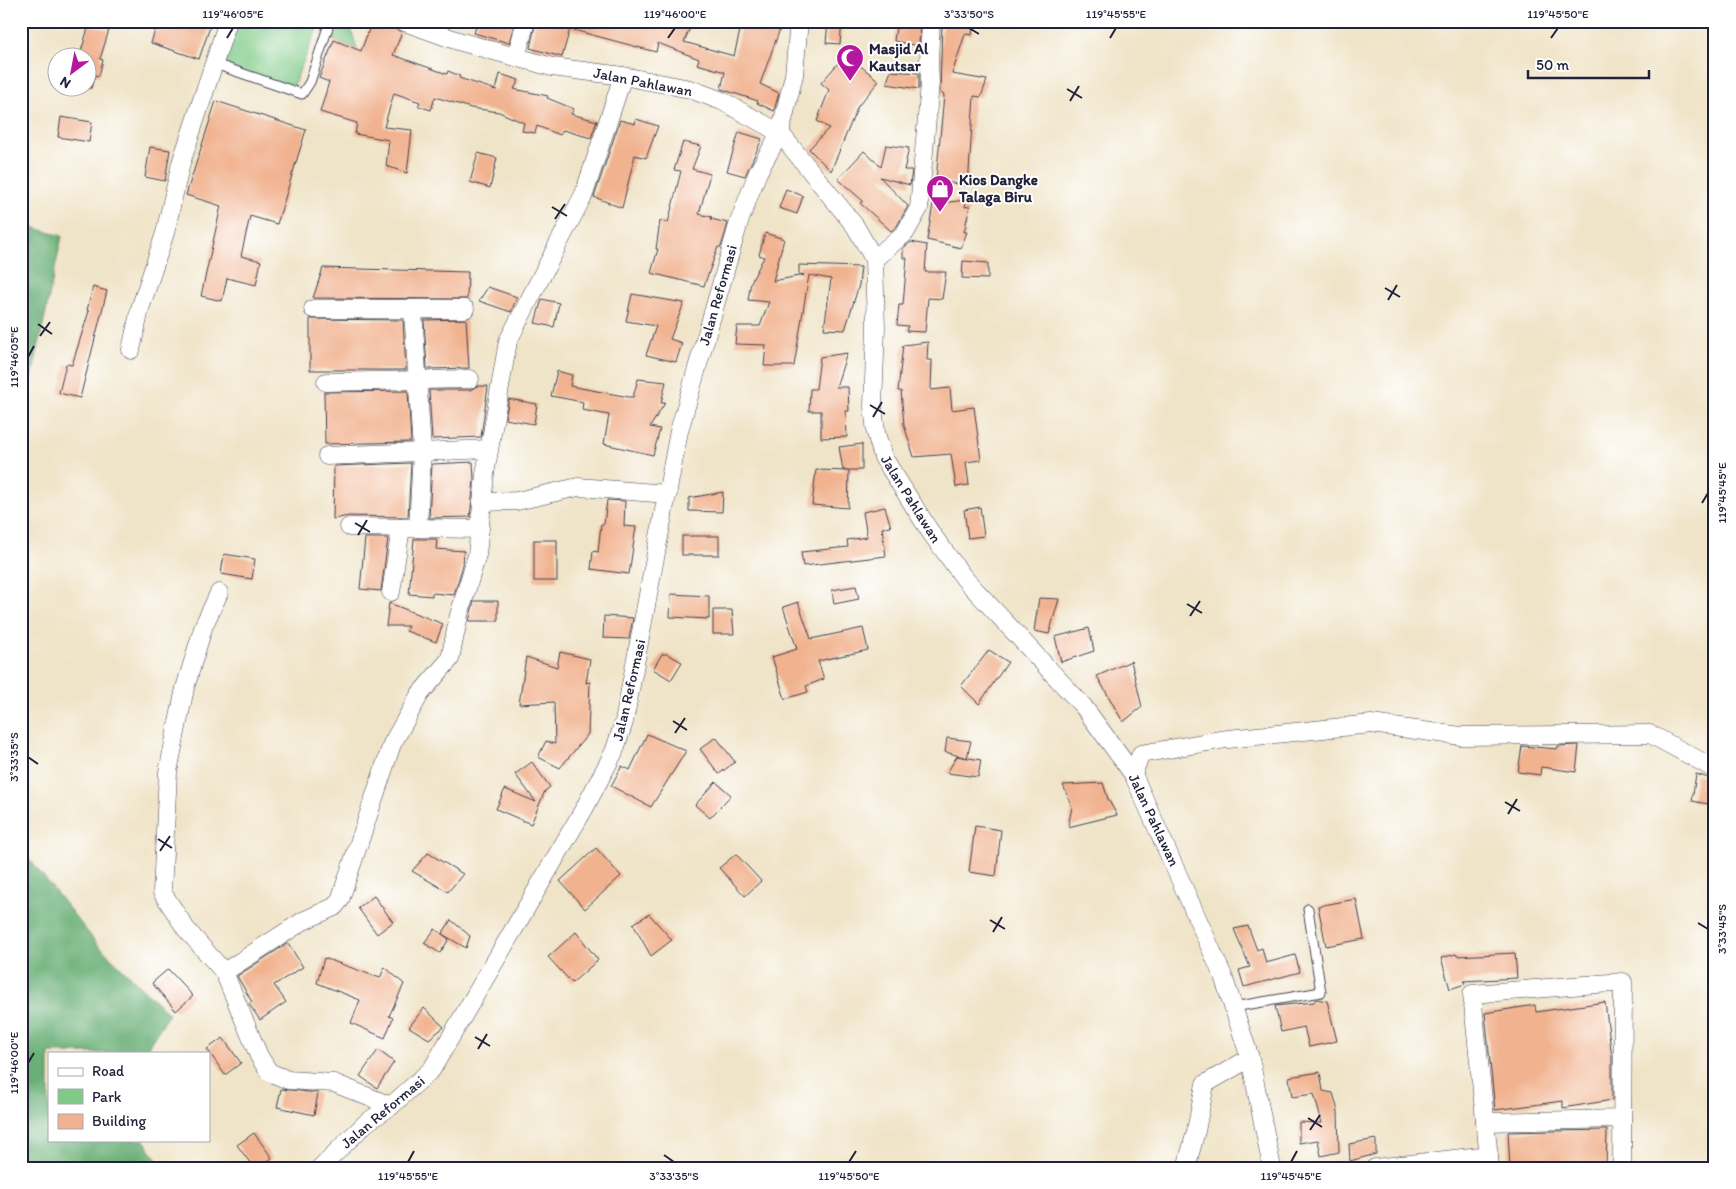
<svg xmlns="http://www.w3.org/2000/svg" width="1736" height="1189" viewBox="0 0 1736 1189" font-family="Itim,sans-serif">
  <rect width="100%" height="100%" fill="#fff"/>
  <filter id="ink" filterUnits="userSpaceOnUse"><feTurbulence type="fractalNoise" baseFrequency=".02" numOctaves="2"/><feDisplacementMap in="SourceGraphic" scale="10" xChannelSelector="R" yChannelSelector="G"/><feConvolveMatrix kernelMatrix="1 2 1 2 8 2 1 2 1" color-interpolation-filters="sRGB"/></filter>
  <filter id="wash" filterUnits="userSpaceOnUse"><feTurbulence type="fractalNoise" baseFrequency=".0096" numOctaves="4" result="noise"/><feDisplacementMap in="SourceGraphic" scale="20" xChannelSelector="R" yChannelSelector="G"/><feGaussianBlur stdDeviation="1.12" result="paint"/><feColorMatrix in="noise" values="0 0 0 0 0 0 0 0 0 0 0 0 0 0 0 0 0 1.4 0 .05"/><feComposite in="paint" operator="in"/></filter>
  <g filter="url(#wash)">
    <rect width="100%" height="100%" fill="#f0e4c8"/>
    <!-- green -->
    <g fill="#80ca87" stroke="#517661">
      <polygon points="232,21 320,21 292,89 220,65"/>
      <polygon points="331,21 351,28 357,49 334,40"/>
    </g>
    <!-- forest -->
    <g fill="#68ae74" stroke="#456858">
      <polygon points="21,224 62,236 21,429"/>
      <polygon points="21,839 26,855 98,945 169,1014 144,1053 49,1053 49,1140 144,1140 162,1168 21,1168"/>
    </g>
    <g id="blocks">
      <!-- building -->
      <g fill="#f1b28f">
        <polygon points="158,21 212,21 199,59 151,43"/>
        <polygon points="372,21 377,21 402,32 393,55 447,74 448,71 460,76 459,78 496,90 500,74 519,80 514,89 548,96 547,98 574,109 571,114 597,121 591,138 563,130 560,135 537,126 535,133 522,131 524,123 499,112 471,108 435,97 431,110 418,106 420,102 394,93 384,127 412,130 407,173 386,166 389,140 355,134 357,123 320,112 329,82 319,78 334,40 361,51"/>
        <polygon points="478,21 515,21 509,43 474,33"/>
        <polygon points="536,21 682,21 691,25 684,42 734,56 742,22 780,29 760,84 779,93 774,111 757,103 758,101 721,89 725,72 697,64 699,59 658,43 656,52 570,29 562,57 530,48"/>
        <polygon points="828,21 842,21 840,44 826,43"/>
        <polygon points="897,21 920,21 919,46 894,41"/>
        <polygon points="942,21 974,21 972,35 965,34 952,74 987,80 981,97 974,96 968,186 936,180 944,95 940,92"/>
        <polygon points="89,25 109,30 100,59 103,60 99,76 95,75 91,88 88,88 88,58 79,58"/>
        <polygon points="846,54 879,81 858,106 831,171 809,149 829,128 817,121 829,90 821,83"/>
        <polygon points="891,71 919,73 919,89 886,84"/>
        <polygon points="216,101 306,130 277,224 250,216 241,256 261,261 256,285 227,278 222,301 201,296 221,206 186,195"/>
        <polygon points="61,117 92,122 89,142 58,137"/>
        <polygon points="636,119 658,126 646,158 635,155 622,208 594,197 620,120 635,124"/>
        <polygon points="739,132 762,139 745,176 727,171"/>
        <polygon points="683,142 701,146 692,169 710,174 699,214 712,217 711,219 728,223 721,247 718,247 704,286 651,273 658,249 656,249 660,221 668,223 681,171 674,170"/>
        <polygon points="886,145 909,148 904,170 912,170 910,185 880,177 908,206 897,226 891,231 860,203 863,201 838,179 864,151 881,167"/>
        <polygon points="150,147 170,150 165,181 145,177"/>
        <polygon points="478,153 497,158 490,188 470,182"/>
        <polygon points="786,189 803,196 797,214 779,208"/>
        <polygon points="966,200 965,207 970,206 964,232 967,232 961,248 927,240 933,204"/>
        <polygon points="765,233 784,239 773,281 804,275 799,274 799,265 861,267 859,285 845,330 824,329 831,279 809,275 794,366 764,366 766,345 735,344 737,326 760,326 769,302 748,300 751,282 764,257 759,255"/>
        <polygon points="911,242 927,245 925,272 946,272 942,299 928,298 925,332 906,331 908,326 897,325 899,305 903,305 907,258 903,258 903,248"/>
        <polygon points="963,261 988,263 988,279 962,278"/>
        <polygon points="323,268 468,272 467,299 313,298"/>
        <polygon points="93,287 107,291 80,398 59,393 66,364 72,365 89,311 87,310"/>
        <polygon points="488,287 517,297 511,312 479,301"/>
        <polygon points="632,294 684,303 670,339 682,343 676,362 646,355 656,326 626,321"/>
        <polygon points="542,299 559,303 554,327 535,323"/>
        <polygon points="310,319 403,320 406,370 310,370"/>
        <polygon points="466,319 469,368 427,369 424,320"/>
        <polygon points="928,342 927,360 932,360 931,390 950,388 952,410 974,407 981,460 966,462 969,485 956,487 951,454 914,457 904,425 901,391 898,391 903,345"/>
        <polygon points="847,353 836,387 848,387 849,411 846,411 847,437 821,438 821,411 809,411 810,389 816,389 820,357"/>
        <polygon points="557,371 572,375 570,386 629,397 633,397 638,379 666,382 661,403 665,403 650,427 660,429 653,455 604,444 609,415 582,410 583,402 551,396"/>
        <polygon points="477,386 488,386 481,437 432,439 429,390 470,390"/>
        <polygon points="408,391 411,442 325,444 324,392"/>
        <polygon points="509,399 537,404 534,424 505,419"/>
        <polygon points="862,444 862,470 843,470 839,447"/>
        <polygon points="473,462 474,480 470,517 429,518 432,464"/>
        <polygon points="411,463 408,517 349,516 333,519 334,466"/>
        <polygon points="816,470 849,471 848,508 812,505"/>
        <polygon points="723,492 722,512 689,511 689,498"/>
        <polygon points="607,500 625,501 624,526 636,527 629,574 591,569 593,551 598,552 601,524 604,524"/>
        <polygon points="885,507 891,527 882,528 886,556 803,566 801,552 848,547 847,540 867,537 863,512"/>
        <polygon points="980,507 984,536 968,538 964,510"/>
        <rect x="682" y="536" width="37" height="19"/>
        <polygon points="365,538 388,538 381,591 360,589"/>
        <polygon points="414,539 437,539 436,549 464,551 463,565 454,595 432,593 432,596 409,594"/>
        <rect x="534" y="540" width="23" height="41"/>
        <polygon points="224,554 255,559 252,579 221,574"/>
        <polygon points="856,586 859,599 834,604 832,590"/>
        <polygon points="671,594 709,596 709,619 670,617"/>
        <polygon points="1039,598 1059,599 1049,634 1034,631"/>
        <polygon points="474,601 498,601 498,621 469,621"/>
        <polygon points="798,602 811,639 863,628 868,650 818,661 824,679 806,686 808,692 785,699 772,657 797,649 783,607"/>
        <polygon points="389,603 443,624 436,642 406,631 408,626 386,626"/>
        <polygon points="713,610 732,610 734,634 713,634"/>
        <polygon points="604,616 633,618 629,639 603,638"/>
        <polygon points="1089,628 1094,651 1061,662 1055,637"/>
        <polygon points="989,650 1008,662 979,704 961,686"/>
        <polygon points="560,652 590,659 586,683 590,682 588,734 560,768 538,757 546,741 555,744 554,702 519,704 526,657 557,667"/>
        <polygon points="662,654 667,654 682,662 671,680 653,669"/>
        <polygon points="1131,661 1142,707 1123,722 1097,676"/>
        <polygon points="647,734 686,751 651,807 611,786 622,766 630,770"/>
        <polygon points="716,737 735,762 719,774 700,749"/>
        <polygon points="947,738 971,741 967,758 945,752"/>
        <polygon points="1579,745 1576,772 1541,767 1540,775 1518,772 1522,746 1557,749 1558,746"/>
        <polygon points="957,756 981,760 978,777 947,773"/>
        <polygon points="532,762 550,787 545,791 531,824 496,809 505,789 536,802 515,774"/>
        <polygon points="1696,774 1715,780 1713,805 1692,801"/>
        <polygon points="716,782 731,795 710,818 695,805"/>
        <polygon points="1103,783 1108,799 1117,815 1068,827 1072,807 1063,785"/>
        <polygon points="975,826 1001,830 996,876 969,872"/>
        <polygon points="596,848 621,876 585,909 560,881"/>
        <polygon points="428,853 463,874 448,892 412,871"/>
        <polygon points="736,854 761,881 745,896 719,868"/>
        <polygon points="374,896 393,922 377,934 358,908"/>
        <polygon points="1356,899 1364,939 1326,946 1318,906"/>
        <polygon points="649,914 672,940 651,956 633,924"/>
        <polygon points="451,920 470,936 466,948 442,934"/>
        <polygon points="1248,926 1257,950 1262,948 1266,963 1295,955 1300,972 1244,987 1239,970 1250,967 1234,929"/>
        <polygon points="435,929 449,939 440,953 424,943"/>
        <polygon points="576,932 598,960 572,983 548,957"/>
        <polygon points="288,943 303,967 274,985 286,1002 260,1020 249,1004 252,1002 237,976"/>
        <polygon points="1515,953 1517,978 1464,981 1465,984 1450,989 1441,958 1456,954 1457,956"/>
        <polygon points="324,958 380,978 385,967 404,984 389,1016 393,1018 385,1038 351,1023 360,1000 317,983"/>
        <polygon points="168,969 193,996 176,1011 152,983"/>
        <polygon points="1316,999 1327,1001 1337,1041 1309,1047 1304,1027 1281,1032 1275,1006 1314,1002"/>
        <polygon points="1605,1002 1612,1058 1612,1100 1563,1108 1563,1101 1495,1110 1485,1013 1535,1005 1536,1012"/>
        <polygon points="424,1008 444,1027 429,1039 409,1027"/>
        <polygon points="223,1038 241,1063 225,1075 207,1049"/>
        <polygon points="378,1050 394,1062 377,1088 360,1076"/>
        <polygon points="1320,1072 1323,1091 1333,1093 1338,1111 1339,1152 1321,1156 1318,1140 1299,1143 1299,1122 1322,1123 1314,1094 1292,1097 1289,1077"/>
        <polygon points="281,1089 318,1093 314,1115 277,1107"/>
        <polygon points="1607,1130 1606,1168 1510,1168 1508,1132"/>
        <polygon points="254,1133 272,1158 259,1168 254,1168 237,1145"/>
        <polygon points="1376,1139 1376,1154 1350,1161 1349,1144"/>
      </g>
    </g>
  </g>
  <g filter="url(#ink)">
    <use href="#blocks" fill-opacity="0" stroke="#413f50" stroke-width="1"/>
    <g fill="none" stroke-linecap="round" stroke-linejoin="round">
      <defs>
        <g id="service">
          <polyline points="215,64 302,94 310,82 330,21"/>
          <polyline points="1233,1007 1321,992 1308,909"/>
        </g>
        <g id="minor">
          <polyline points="402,21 458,41 552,67 623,76 690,89 722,101 780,133 855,226 874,259 876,328 873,406 876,433 883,457 931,533 964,578 1083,706 1133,774 1223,976 1250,1058 1272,1168"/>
          <polyline points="516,57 526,21"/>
          <polyline points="874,259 905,233 919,208 930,83 929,60 931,21"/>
          <polyline points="313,309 465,309"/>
          <polyline points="413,310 422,451 418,528"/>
          <polyline points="131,350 140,309 165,233 181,163 228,21"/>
          <polyline points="326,382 470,379"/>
          <polyline points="327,456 489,449"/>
          <polyline points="482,502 517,501 578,487 668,494"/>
          <polyline points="349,527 480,529"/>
          <polyline points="391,592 401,528"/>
          <polyline points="219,593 204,625 185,688 168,772 162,892 186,929 224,972 259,1056 269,1072 288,1080 334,1083 391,1106"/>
          <polyline points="1133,774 1141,754 1219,740 1371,724 1461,736 1650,734 1715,769"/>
          <polyline points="224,972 303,921 334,907 340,900 392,744 420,694 450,659 459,615 477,555 485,474 508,341 584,194 623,76"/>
          <polyline points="1485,1122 1622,1119"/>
          <polyline points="320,1168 366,1123 391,1106 432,1069 584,809 614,752 624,722 679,431 739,222 758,172 780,133 794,75 799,21"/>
          <polyline points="1186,1168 1196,1131 1205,1084 1250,1058"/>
          <polyline points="1375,1168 1489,1155"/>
          <polyline points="1490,1168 1472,994 1623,982 1622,1168"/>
        </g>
      </defs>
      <!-- service casing -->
      <use href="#service" stroke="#413f50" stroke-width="11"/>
      <!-- minor casing -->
      <use href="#minor" stroke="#413f50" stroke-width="19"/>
      <!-- service -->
      <use href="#service" stroke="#fff" stroke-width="9"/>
      <!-- minor -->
      <use href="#minor" stroke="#fff" stroke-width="18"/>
    </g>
  </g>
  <!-- ticks -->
  <path fill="none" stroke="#22223b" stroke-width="2" d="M 969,28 L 979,34M 227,38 L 233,28M 668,38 L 675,28M 1110,38 L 1116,28M 1551,38 L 1558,28M 1067,89 L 1082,98M 1070,101 L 1079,86M 552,207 L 567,216M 555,219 L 565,204M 1385,288 L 1400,297M 1388,300 L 1397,285M 38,324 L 52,334M 40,336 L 50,322M 28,357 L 34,346M 870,405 L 885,414M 873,417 L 882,402M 1702,503 L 1708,493M 355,523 L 370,532M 358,535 L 367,520M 1187,604 L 1202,613M 1190,616 L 1200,601M 673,721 L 687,730M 675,733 L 685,718M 28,757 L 38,764M 1505,802 L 1520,811M 1508,814 L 1517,799M 158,839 L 172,848M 160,851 L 170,836M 990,920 L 1005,929M 1698,923 L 1708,929M 993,932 L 1002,917M 475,1037 L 490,1046M 478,1049 L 487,1034M 28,1063 L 34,1053M 1308,1118 L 1322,1127M 1310,1130 L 1320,1115M 664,1155 L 674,1162M 408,1162 L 414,1151M 849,1162 L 856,1151M 1291,1162 L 1297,1151"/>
  <!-- icons -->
  <defs>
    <symbol id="mosque-pin" viewBox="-11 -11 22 30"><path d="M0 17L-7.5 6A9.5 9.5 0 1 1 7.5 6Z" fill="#b5179e" stroke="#fff"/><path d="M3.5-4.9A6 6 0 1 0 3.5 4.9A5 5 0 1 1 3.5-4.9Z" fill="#fff"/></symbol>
    <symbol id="shop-pin" viewBox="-11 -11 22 30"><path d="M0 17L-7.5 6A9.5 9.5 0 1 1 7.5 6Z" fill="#b5179e" stroke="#fff"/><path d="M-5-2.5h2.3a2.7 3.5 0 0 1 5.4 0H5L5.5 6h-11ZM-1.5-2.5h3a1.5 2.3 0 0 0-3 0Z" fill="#fff"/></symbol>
  </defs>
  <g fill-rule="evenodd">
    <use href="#mosque-pin" x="834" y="42" width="32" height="43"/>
    <use href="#shop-pin" x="924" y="173" width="32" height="43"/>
  </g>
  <g text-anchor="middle" stroke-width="4" stroke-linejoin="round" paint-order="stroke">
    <!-- poi labels -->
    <g font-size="15" font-weight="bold" fill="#22223b" stroke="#fff" text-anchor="start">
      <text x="869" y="54">Masjid Al<tspan x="869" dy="17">Kautsar</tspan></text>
      <text x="959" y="185">Kios Dangke<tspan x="959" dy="17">Talaga Biru</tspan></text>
    </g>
    <!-- street labels -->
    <g font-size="15" fill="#22223b" stroke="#fff">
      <text transform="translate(643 82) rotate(11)" y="5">Jalan Pahlawan</text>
      <text transform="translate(718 295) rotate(-74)" y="5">Jalan Reformasi</text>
      <text transform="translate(911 499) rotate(58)" y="5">Jalan Pahlawan</text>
      <text transform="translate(629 690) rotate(-77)" y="5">Jalan Reformasi</text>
      <text transform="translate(1154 820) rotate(65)" y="5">Jalan Pahlawan</text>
      <text transform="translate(383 1112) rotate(-40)" y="5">Jalan Reformasi</text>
    </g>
  </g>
  <!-- margin -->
  <rect width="1736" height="1189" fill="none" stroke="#fff" stroke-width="55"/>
  <!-- legend -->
  <rect x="48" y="1052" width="162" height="90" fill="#ffffff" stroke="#a7a7b1"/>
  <rect x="58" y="1068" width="25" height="8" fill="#ffffff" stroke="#a7a7b1"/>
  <text x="92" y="1076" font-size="15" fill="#22223b">Road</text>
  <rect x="58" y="1089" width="25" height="15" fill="#80ca87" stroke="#a7a7b1"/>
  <text x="92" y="1102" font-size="15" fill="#22223b">Park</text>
  <rect x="58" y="1114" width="25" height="15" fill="#f1b28f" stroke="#a7a7b1"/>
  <text x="92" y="1126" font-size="15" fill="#22223b">Building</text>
  <!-- north arrow -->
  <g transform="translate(72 72) rotate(212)"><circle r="24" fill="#ffffff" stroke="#a7a7b1"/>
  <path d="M0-4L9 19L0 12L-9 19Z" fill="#b5179e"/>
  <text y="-8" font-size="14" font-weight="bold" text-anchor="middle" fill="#22223b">N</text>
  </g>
  <!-- scale -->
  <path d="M1528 70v8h121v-8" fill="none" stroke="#22223b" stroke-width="2.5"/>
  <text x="1536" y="70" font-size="15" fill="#22223b" stroke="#ffffff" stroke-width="4" paint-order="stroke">50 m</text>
  <rect x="28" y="28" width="1680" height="1134" fill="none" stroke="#22223b" stroke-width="2"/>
  <g font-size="12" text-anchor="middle" fill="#22223b">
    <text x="233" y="18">119°46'05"E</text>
    <text x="675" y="18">119°46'00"E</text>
    <text x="969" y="18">3°33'50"S</text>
    <text x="1116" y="18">119°45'55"E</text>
    <text x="1558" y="18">119°45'50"E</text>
    <text transform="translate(14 357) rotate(-90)" y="4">119°46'05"E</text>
    <text transform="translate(1722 493) rotate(-90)" y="4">119°45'45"E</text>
    <text transform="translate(14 757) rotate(-90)" y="4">3°33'35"S</text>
    <text transform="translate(1722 929) rotate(-90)" y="4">3°33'45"S</text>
    <text transform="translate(14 1063) rotate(-90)" y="4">119°46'00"E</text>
    <text x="408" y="1180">119°45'55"E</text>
    <text x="674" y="1180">3°33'35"S</text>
    <text x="849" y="1180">119°45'50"E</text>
    <text x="1291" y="1180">119°45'45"E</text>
  </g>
</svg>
